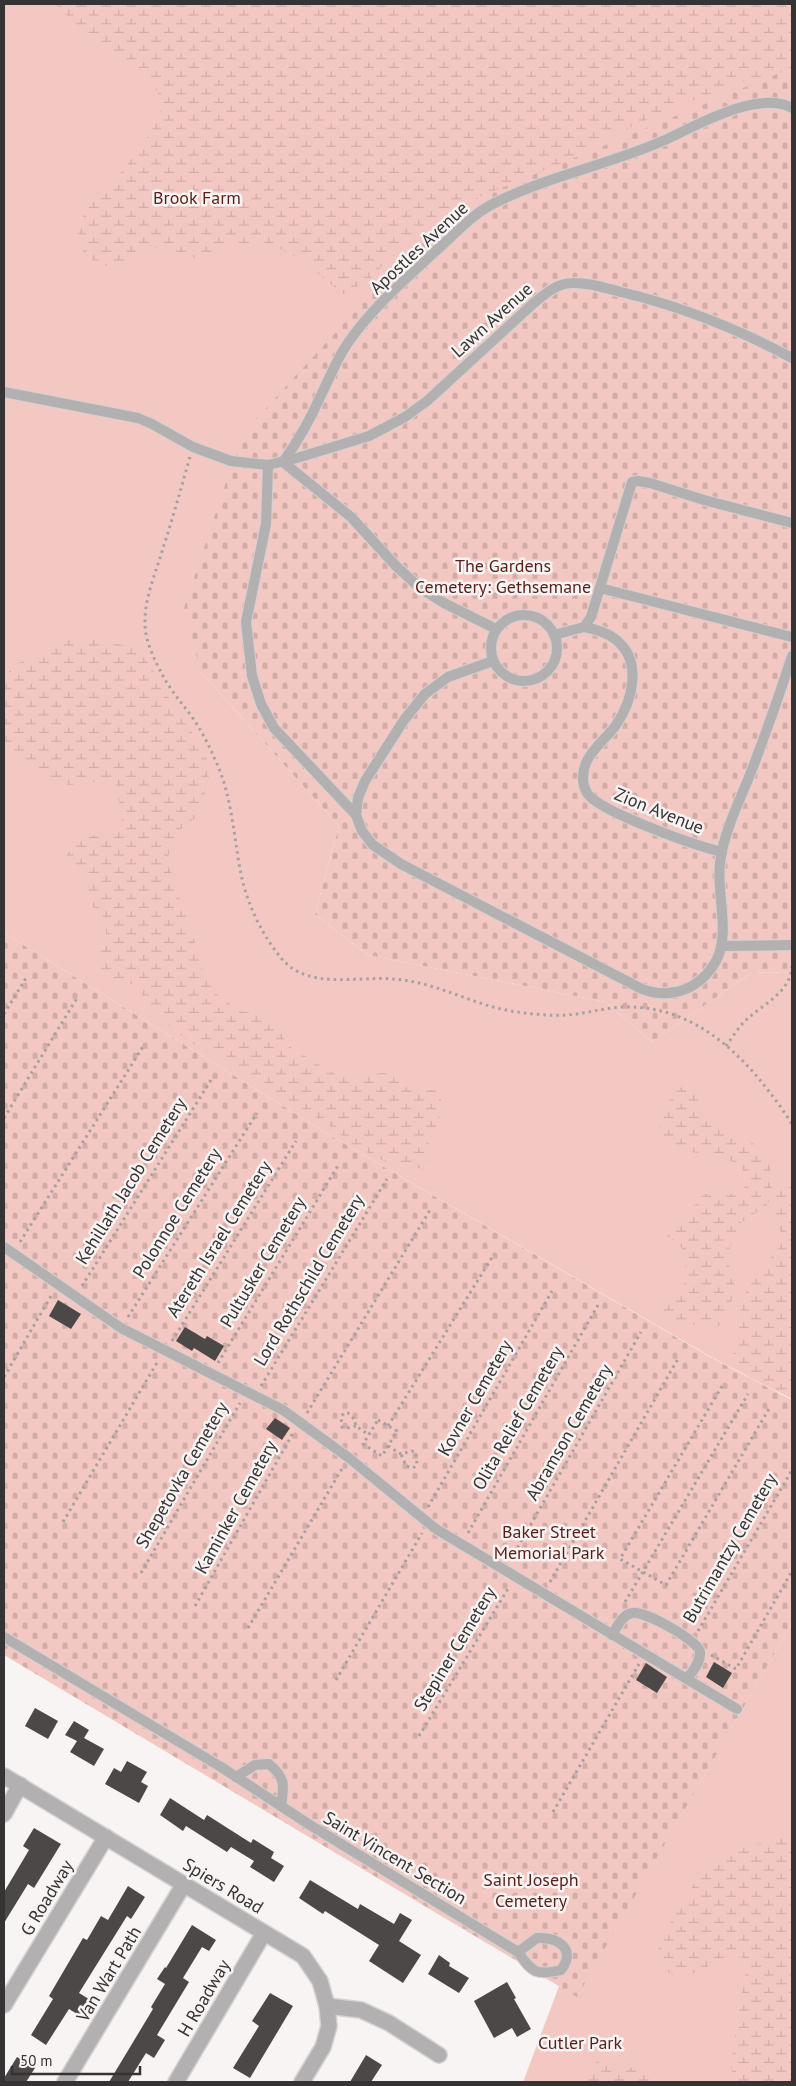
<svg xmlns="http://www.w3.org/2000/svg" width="796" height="2086" viewBox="0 0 796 2086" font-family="'PT Sans',sans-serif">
  <defs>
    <pattern id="wetland-marsh" width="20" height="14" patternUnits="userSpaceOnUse" patternTransform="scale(1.25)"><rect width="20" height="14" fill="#f4c8c2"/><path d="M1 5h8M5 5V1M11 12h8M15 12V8" fill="none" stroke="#d2aca7"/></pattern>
    <pattern id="cemetery-stones" width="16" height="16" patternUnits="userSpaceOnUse" patternTransform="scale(1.25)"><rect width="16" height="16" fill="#f4c8c2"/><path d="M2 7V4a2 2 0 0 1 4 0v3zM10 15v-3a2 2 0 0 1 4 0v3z" fill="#d2aca7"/></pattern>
  </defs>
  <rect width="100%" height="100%" fill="#f8f4f3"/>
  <!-- green -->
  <g fill="#f4c8c2">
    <polygon points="4,4 792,4 792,68 201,672 339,826 315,914 368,955 606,1002 652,1042 751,973 792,972 792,1399 713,1358 333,1137 4,933"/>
    <polygon points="792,1623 792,2082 523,2082 559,1986 577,1996"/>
  </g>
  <!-- wetland -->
  <g fill="url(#wetland-marsh)">
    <polygon points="55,4 792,4 792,74 780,73 749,79 673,108 620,132 574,159 484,201 441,216 384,264 369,280 343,294 301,260 275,246 227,243 201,260 155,247 139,257 102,267 84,254 77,231 87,207 116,179 150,134 161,110 157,91 137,68 75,25"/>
    <path d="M 87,637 L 127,646 L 141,652 L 151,667 L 173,705 L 198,741 L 206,757 L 210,771 L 203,802 L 195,818 L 181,829 L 171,842 L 168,858 L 173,879 L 196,945 L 203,971 L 210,984 L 218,995 L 234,1007 L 244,1012 L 261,1013 L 272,1020 L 279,1028 L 287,1045 L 338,1076 L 348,1078 L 388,1072 C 409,1090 405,1091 435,1090 C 454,1108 428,1134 426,1154 C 426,1158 427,1163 428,1166 L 424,1170 L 411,1166 L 392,1165 L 374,1156 L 353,1145 L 330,1126 L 256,1080 L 191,1043 L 150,1011 L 137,986 L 101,974 L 98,964 L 100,953 L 107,937 L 103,916 L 90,904 C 87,876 88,876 64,861 C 76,834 95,835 121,831 L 122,821 L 116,783 L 109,777 C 100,779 91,784 82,785 C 52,789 21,761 4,740 L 4,679 L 12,667 L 45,649 L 64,641 Z"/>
    <path d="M 684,1086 L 691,1086 L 695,1089 L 704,1121 L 751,1141 L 769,1161 L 771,1173 L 772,1187 L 770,1199 L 766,1206 L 739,1224 L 727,1256 L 734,1283 L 734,1293 L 724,1324 C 710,1330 710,1327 696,1325 C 686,1323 677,1324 667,1322 L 662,1308 L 667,1301 L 684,1285 C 684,1273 689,1255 680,1246 C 676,1241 669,1238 664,1234 C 670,1219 681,1223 689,1214 C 695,1208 696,1200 703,1194 L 725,1195 L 743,1192 C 755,1161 721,1157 699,1153 C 690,1152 682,1150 672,1150 C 668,1145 662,1140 661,1134 C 657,1121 671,1091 684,1086 Z"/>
    <polygon points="792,1179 792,1392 774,1390 747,1376 733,1353 739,1332 741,1302 750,1285 778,1248 782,1236 774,1214 775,1189 781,1183"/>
    <path d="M 781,1838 L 792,1839 L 792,2082 L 731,2082 L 732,2075 L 731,2061 L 746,1970 L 742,1957 C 735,1958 726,1958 719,1961 C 694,1972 671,1992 656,1954 L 676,1911 L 702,1872 L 717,1855 Z"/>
    <path d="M 597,2061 C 621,2062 640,2070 660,2082 L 582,2082 L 583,2077 Z"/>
  </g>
  <!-- cemetery -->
  <g fill="url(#cemetery-stones)">
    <polygon points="792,68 792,972 751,973 652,1042 606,1002 368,955 315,914 339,826 201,672 184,608 226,482 247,429 448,210"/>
    <polygon points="4,933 333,1137 712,1358 792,1400 792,1623 577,1997 4,1655"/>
  </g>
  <!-- building -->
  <g fill="#4c4848">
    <polygon points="58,1300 81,1314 71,1329 49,1316"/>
    <polygon points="185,1327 205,1339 207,1336 224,1346 215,1361 194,1348 192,1351 176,1341"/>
    <polygon points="275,1418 290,1428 282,1440 266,1429"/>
    <polygon points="714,1662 732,1673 723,1688 706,1677"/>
    <polygon points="646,1663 667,1677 657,1693 636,1680"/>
    <polygon points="35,1708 58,1721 48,1739 25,1726"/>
    <polygon points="74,1721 89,1730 84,1738 104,1749 94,1766 70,1752 77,1741 65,1735"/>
    <polygon points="127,1761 147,1772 141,1782 148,1786 139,1803 105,1784 114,1768 121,1772"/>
    <polygon points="170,1798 204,1820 207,1815 251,1843 253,1839 274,1852 271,1858 284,1866 274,1882 250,1867 254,1861 231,1847 227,1852 186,1826 183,1831 160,1815"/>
    <polygon points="34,1828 61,1844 34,1888 28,1884 4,1923 4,1892 29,1850 23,1846"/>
    <polygon points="310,1880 358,1909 360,1904 394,1924 400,1913 412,1920 399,1941 421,1955 403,1983 369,1961 379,1945 325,1911 323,1914 299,1898"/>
    <polygon points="128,1886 145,1897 131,1919 127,1916 79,1993 92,2001 82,2017 69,2009 46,2045 31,2035 53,1999 49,1996 83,1938 87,1940 101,1916 108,1920"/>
    <polygon points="192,1925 216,1940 209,1951 202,1947 183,1978 189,1982 157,2035 165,2040 154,2058 146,2053 128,2082 109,2082 153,2009 151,2007 165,1984 157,1979 165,1967 166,1968"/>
    <polygon points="439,1955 450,1963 449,1966 469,1978 459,1993 428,1974"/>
    <polygon points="507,1982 516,1998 514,1999 531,2029 517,2037 512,2028 494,2038 474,2001"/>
    <polygon points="270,1993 293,2006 250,2078 233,2068 259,2026 252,2021"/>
    <polygon points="366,2055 382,2065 371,2082 350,2082"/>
    <polygon points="17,2057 35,2068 26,2082 4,2082 4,2078"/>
  </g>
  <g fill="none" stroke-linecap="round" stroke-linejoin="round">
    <defs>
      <g id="lane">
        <path d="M 4,392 L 138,418 L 152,424 L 193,447 L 231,461 L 268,465 L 297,458 L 369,436 L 405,417 L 427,401 L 535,302 C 546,293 558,283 572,283 C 588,282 605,288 621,292 C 680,306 738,329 792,358"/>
        <path d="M 283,462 C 299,440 311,418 322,393 C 331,375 338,356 350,340 C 373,307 410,275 439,248 C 456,233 472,215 491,205 C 546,176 609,165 665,140 C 695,126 759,89 792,108"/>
        <polyline points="283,462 351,517 396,566 420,588 444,603 496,629"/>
        <path d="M 268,465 L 266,524 L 246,622 L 252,676 L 261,704 L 274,728 L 356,815 L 362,831 L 373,845 L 401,864 L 642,989 C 672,1000 700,989 716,961 C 731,934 716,893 720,863 C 724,830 741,798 753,767 C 767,730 780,693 792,656"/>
        <polyline points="600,588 792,637"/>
        <circle cx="524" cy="648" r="33"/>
        <path d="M 584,627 C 595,629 606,632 615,639 C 643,660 633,700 616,725 C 607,738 592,748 586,763 C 582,773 582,784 587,793 C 599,812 697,846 722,852"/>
        <polyline points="554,635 584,627 591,617 632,482 638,481 650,483 704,500 792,523"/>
        <polyline points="356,815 358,798 365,781 404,720 425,694 448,677 493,661"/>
        <polyline points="721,946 792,945"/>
        <polyline points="4,1247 121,1328 283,1410 349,1458 436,1529 737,1709"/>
        <path d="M 612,1635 C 617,1627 622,1615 632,1613 C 644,1610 699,1641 700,1652 C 701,1662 692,1672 687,1679"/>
        <polyline points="4,1637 221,1767 310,1825 518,1952"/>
        <path d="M 236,1777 L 255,1765 L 269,1764 C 286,1778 284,1786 281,1806"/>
        <path d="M 537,1938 C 558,1937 577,1949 561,1970 C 536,1976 532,1972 518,1952 Z"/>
      </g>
      <g id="street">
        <polyline points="4,1776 303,1956 320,1981 327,2006 329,2026 323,2047 302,2082"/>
        <polyline points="4,1814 20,1785"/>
        <polyline points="4,2005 106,1837"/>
        <polyline points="327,2006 361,2010 389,2023 439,2055"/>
        <polyline points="65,2082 184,1884"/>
        <polyline points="176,2082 264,1933"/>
      </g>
    </defs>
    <!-- lane casing -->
    <use href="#lane" stroke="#d5d1d0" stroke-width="12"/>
    <!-- street casing -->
    <use href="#street" stroke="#d5d1d0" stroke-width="18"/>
    <!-- path -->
    <g stroke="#a5a1a1" stroke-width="3" stroke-dasharray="2.5 4" stroke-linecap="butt">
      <path d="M 190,457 C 181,488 173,518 163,548 C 156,573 144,598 145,624 C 145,641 155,661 163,676 C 171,691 182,703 192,717 C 204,734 212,752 220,771 C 232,803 234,836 240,869 C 246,902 261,934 282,959 C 308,990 358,976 393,979 C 437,982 470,1004 511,1011 C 529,1014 548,1016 567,1015 C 585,1014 603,1008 622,1007 C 700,1004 753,1064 792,1124"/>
      <polyline points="4,1014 26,978"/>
      <path d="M 726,1046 C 732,1038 738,1028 745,1021 C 763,1004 791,992 792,966"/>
      <polyline points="4,1118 77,998"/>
      <polyline points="20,1242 144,1045"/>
      <polyline points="82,1286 211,1080"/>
      <polyline points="128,1317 257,1113"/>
      <polyline points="172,1341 296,1141"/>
      <polyline points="218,1363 339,1164"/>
      <polyline points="4,1377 51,1296"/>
      <polyline points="261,1386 387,1179"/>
      <polyline points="722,1386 620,1559 666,1585 770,1407"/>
      <polyline points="307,1413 430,1210"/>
      <polygon points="378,1420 397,1431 382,1456 363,1444"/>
      <polyline points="356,1426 347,1428 342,1427 341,1417 344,1413 348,1413 354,1419 356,1426 369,1435"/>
      <polyline points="388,1426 494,1254"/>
      <polyline points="388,1446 401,1454 412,1451 416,1453 417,1465 413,1468 406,1466 401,1454"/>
      <polyline points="428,1507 552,1291"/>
      <polyline points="63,1522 158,1361"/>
      <polyline points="468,1533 598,1305"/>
      <polyline points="511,1559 641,1332"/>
      <polyline points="141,1573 240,1403"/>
      <polyline points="550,1582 679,1357"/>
      <polyline points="625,1602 748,1394"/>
      <polyline points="195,1606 293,1433"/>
      <polyline points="248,1628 343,1467"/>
      <polyline points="698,1631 792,1470"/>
      <polyline points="711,1655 736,1669 792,1571"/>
      <polyline points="336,1680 422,1533"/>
      <polyline points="419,1736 509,1587"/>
      <polyline points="553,1812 639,1664"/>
    </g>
    <!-- lane -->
    <use href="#lane" stroke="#b2b0b0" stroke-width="10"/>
    <!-- street -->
    <use href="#street" stroke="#b2b0b0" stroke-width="15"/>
  </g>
  <g text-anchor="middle" stroke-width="5" stroke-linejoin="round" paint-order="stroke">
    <!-- park labels -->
    <g font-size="18" fill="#5b1d18" stroke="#f8f4f3">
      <text x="197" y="204">Brook Farm</text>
      <text x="503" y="572">The Gardens<tspan x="503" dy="21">Cemetery: Gethsemane</tspan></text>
      <text x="549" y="1538">Baker Street<tspan x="549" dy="21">Memorial Park</tspan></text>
      <text x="531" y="1886">Saint Joseph<tspan x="531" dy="21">Cemetery</tspan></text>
      <text x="580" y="2049">Cutler Park</text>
    </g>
    <!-- street labels -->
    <g font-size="18" fill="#353333" stroke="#f8f4f3">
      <text transform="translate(419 248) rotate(-43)" y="6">Apostles Avenue</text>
      <text transform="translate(492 320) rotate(-42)" y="6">Lawn Avenue</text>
      <text transform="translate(659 811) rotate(22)" y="6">Zion Avenue</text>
      <text transform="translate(131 1181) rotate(-58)" y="6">Kehillath Jacob Cemetery</text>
      <text transform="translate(177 1213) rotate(-58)" y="6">Polonnoe Cemetery</text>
      <text transform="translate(219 1239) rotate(-58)" y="6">Atereth Israel Cemetery</text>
      <text transform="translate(263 1262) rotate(-59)" y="6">Pultusker Cemetery</text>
      <text transform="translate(309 1280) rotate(-59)" y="6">Lord Rothschild Cemetery</text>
      <text transform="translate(475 1398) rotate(-60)" y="6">Kovner Cemetery</text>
      <text transform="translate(518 1418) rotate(-60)" y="6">Olita Relief Cemetery</text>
      <text transform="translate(569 1432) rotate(-60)" y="6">Abramson Cemetery</text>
      <text transform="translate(182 1475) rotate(-60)" y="6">Shepetovka Cemetery</text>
      <text transform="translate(236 1507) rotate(-61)" y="6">Kaminker Cemetery</text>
      <text transform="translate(730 1548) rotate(-60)" y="6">Butrimantzy Cemetery</text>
      <text transform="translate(455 1649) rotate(-59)" y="6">Stepiner Cemetery</text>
      <text transform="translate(395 1858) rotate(31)" y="6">Saint Vincent Section</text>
      <text transform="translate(223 1886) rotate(31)" y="6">Spiers Road</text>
      <text transform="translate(47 1898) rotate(-59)" y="6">G Roadway</text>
      <text transform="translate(109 1974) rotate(-59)" y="6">Van Wart Path</text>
      <text transform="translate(204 1998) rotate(-60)" y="6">H Roadway</text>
    </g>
  </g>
  <!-- border -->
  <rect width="796" height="2086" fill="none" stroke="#353333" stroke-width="10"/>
  <!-- scale -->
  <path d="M12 2066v8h128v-8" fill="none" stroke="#353333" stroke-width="2.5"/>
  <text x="20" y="2066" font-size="15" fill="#353333" stroke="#f8f4f3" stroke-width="4" paint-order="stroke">50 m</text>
</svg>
